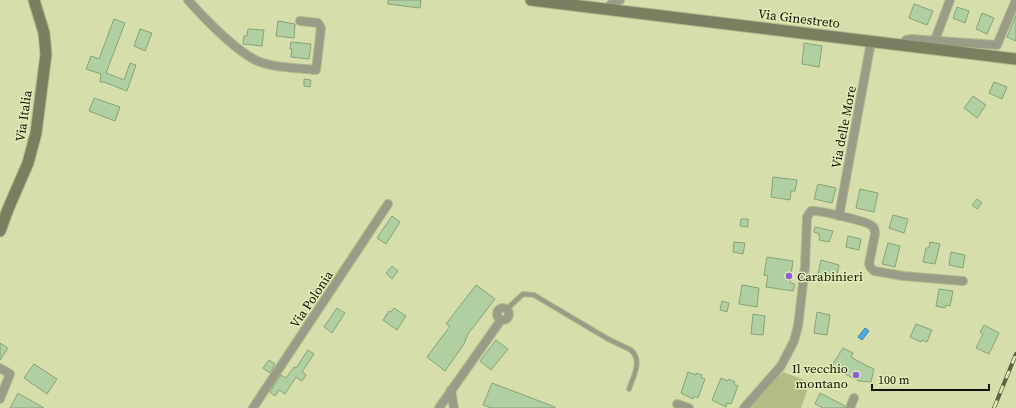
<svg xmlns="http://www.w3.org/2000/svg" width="1016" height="408" viewBox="0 0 1016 408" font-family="'Source Serif 4',serif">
  <rect width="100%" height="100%" fill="#d6dfab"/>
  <!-- green -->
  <polygon fill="#b2bc83" points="783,372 810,382 801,408 748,408 776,378"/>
  <!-- water -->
  <polygon fill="#4aade3" stroke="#397fa0" points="865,328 869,331 862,340 858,337"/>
  <!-- building -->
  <g fill="#b0cfa2" stroke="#86a378">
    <polygon points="388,0 421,0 420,8 388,4"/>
    <polygon points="914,4 933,11 927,25 909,18"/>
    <polygon points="957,7 969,11 965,23 953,18"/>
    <polygon points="982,13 994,18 987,34 976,29"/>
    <polygon points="1016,15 1016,41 1007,37"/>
    <polygon points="114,19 125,23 106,73 124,80 130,63 136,65 127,91 104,82 100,82 101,74 86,69 91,56 99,59"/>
    <polygon points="278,21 295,24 294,38 276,36"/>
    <polygon points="140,29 152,33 145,51 134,46"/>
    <polygon points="248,29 264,30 262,46 243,44 244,36 247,36"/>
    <polygon points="291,42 311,44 309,59 291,57 292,49 290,49"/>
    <polygon points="804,43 822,46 819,67 802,64"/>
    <polygon points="304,79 311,80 310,87 304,86"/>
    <polygon points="994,82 1007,87 1002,99 989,93"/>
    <polygon points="973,96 986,105 977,118 964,108"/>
    <polygon points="94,98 120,107 115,121 89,111"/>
    <polygon points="773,177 797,180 795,191 791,191 790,200 771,197"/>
    <polygon points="818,184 836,188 832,203 814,199"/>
    <polygon points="860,189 878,193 874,212 856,208"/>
    <polygon points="977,199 982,203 977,209 972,205"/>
    <polygon points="893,215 908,219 904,233 889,228"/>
    <polygon points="392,216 400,222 386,244 377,238"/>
    <polygon points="741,219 748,219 748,227 740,226"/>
    <polygon points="815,227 833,231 829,242 819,240 820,236 818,235 819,234 814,232"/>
    <polygon points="848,236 861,239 859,250 846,247"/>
    <polygon points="734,242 745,243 743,254 733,252"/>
    <polygon points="930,242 940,244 935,264 923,262 926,248 929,248"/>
    <polygon points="888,243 900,246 895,267 882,264"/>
    <polygon points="951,252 965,255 963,268 949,265"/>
    <polygon points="767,257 793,261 790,283 795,284 793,291 766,287 768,276 764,275"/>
    <polygon points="821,260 839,265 836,281 817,279"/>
    <polygon points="392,266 398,271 392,279 386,273"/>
    <polygon points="476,285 495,299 468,334 464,344 445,371 427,357 450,326 446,324"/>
    <polygon points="742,285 759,288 757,307 739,304"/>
    <polygon points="939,289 953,291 950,306 946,305 945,308 936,306"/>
    <polygon points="722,301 729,303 727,312 720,310"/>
    <polygon points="337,308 345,313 332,333 324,327"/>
    <polygon points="394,308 406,316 397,330 383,320 389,311 391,312"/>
    <polygon points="817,312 830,315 827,335 814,333"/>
    <polygon points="753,314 765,316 763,335 751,334"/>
    <polygon points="916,324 932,330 927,342 922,340 921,342 910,337"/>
    <polygon points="984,325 999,333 989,354 976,348 983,334 980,332"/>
    <polygon points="496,340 508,349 491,370 480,361"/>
    <polygon points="0,343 8,348 0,360"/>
    <polygon points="843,348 853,353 851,357 867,366 874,369 871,382 859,381 831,367"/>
    <polygon points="308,350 314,354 302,372 306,375 302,381 296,377 285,394 279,390 275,396 270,392 281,375 286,378 294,367 296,368"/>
    <polygon points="269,360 275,364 270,373 263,368"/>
    <polygon points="34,364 57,379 47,394 24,378"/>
    <polygon points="688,372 696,375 696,373 702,375 701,377 705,379 698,398 694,396 693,399 681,393"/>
    <polygon points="721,378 728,381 729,379 735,382 734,384 738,386 731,404 727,403 726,407 712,400"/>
    <polygon points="492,383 555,407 555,408 491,408 483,405"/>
    <polygon points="18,393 44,408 10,408"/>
    <polygon points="820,393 845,406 845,408 823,408 815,404"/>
  </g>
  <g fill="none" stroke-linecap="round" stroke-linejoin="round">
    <defs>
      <path id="lane" d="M 507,309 L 523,294 L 534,295 L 608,339 L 631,350 C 643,361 633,377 629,389"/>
      <g id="street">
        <path d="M 188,0 C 204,18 241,57 263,63 C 277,68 301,68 316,70 L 321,28 L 318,23 L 300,21"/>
        <polyline points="608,9 611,4 620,0"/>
        <polyline points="935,40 950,0"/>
        <polyline points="901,45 906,40 911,39 997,45 1016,0"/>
        <polyline points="839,216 871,42"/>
        <circle cx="503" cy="314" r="6"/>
        <polyline points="0,368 10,374 0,399"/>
        <polyline points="451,390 454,408"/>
        <polyline points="677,404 689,408"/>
        <polyline points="253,408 388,204"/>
        <polyline points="439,408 501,320"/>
        <path d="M 744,408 L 781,366 L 794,341 L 798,326 L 805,267 L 807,217 L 811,211 C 817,210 868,221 872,226 C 875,228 875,231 875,234 L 869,264 L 871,268 L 874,271 L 903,276 L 963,281"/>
        <polyline points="850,408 854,398"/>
      </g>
      <g id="secondary">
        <polyline points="531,0 1016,59"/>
        <polyline points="0,231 8,209 28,163 36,133 46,54 44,33 34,0"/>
      </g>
    </defs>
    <!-- lane casing -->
    <use href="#lane" stroke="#b2ba8d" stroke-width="6"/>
    <!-- street casing -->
    <use href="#street" stroke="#b2ba8d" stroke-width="10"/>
    <!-- secondary casing -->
    <use href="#secondary" stroke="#b2ba8d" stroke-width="13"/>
    <!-- lane -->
    <use href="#lane" stroke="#999d87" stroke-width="4"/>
    <!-- street -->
    <use href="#street" stroke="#999d87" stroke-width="8"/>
    <!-- secondary -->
    <use href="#secondary" stroke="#7a7f60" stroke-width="11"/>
    <defs>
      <polyline id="rail" points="994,408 1016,354"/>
    </defs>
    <!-- rail casing -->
    <use href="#rail" stroke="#5d6244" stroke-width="4"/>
    <!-- rail -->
    <use href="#rail" stroke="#e3ecb8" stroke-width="2.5" stroke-dasharray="8" stroke-linecap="butt"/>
  </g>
  <!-- markers -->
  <g fill="#875ed8" stroke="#e3ecb8" stroke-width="1.5">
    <circle cx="789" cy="276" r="4"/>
    <circle cx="856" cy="375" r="4"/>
  </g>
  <g text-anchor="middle" stroke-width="3" stroke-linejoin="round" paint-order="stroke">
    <!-- street labels -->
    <g font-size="13" fill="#101302" stroke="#e3ecb8">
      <text transform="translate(799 18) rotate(7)" y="5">Via Ginestreto</text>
      <text transform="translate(23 116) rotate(-82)" y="5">Via Italia</text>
      <text transform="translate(843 127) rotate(-79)" y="5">Via delle More</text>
      <text transform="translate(311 299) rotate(-56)" y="5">Via Polonia</text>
    </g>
    <!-- poi labels -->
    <g font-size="13" fill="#101302" stroke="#e3ecb8" text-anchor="start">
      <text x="797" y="281">Carabinieri</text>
      <text x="848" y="373" text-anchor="end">Il vecchio<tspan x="848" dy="15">montano</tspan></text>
    </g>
  </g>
  <!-- scale -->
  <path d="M872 384v6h117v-6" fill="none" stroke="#101302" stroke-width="2"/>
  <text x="878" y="384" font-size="12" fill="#101302" stroke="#e3ecb8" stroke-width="3" paint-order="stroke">100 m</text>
</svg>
